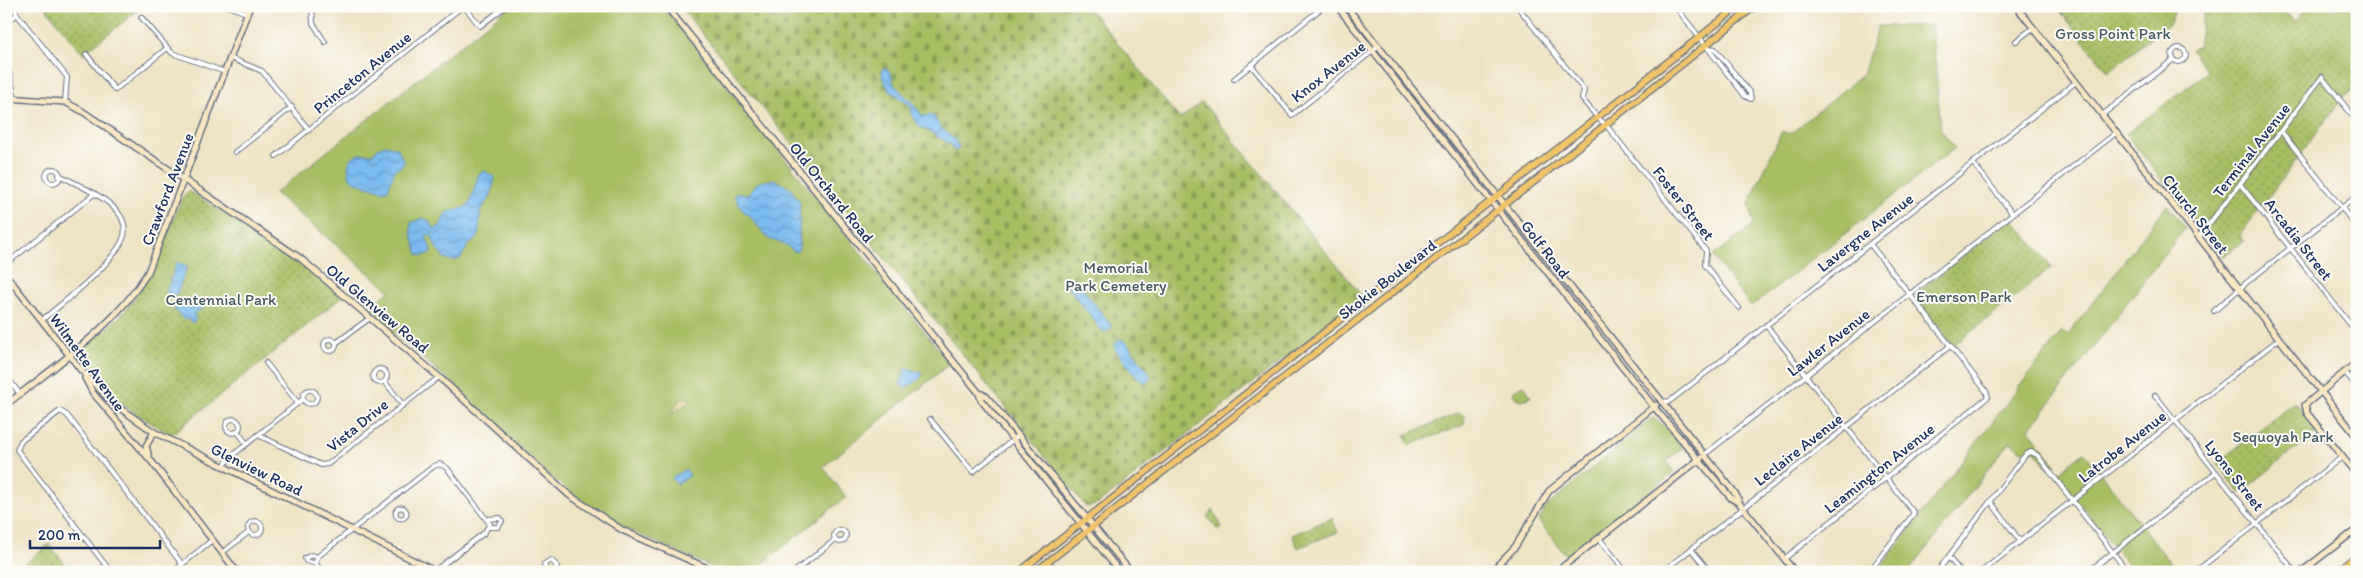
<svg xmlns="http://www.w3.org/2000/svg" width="2363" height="578" viewBox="0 0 2363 578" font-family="Itim,sans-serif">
  <defs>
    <pattern id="sand-dots" width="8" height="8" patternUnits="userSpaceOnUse" patternTransform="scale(1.25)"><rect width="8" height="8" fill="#eeda9e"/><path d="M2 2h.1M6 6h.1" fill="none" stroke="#ccbb8a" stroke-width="1.8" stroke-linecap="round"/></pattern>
    <pattern id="cemetery-stones" width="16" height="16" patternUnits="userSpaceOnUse" patternTransform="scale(1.25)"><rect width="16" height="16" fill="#a7be63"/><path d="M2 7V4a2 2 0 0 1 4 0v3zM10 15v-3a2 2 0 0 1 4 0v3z" fill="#879b55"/></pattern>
    <pattern id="park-dots" width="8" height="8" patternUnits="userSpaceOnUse" patternTransform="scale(1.25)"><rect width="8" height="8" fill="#a7be63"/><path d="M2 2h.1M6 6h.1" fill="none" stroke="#879b55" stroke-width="1.8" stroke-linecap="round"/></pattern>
    <pattern id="water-waves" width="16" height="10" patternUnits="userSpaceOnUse" patternTransform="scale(1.25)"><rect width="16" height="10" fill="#7bbcf0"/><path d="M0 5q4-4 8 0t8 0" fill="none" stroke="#6499c6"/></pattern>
  </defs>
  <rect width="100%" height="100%" fill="#fdfcf7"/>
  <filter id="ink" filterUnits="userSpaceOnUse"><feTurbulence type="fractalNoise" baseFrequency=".02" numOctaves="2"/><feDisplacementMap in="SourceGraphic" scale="10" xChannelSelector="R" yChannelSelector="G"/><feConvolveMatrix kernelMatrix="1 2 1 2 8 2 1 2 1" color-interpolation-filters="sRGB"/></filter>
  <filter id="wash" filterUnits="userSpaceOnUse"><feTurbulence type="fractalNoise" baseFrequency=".0096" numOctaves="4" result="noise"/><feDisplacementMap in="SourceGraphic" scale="20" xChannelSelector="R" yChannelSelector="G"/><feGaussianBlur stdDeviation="1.12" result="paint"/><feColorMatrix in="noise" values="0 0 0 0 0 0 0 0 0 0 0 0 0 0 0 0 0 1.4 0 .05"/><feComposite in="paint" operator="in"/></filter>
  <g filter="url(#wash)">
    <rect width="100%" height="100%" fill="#efe3c5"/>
    <!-- grass -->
    <g fill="#a7be63" stroke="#617660">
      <polygon points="510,6 662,6 948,361 947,366 823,467 846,497 752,572 723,572 631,531 587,505 545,472 457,387 366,310 390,291 275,193"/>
      <polygon points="1932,25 1941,130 1955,148 1751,307 1713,256 1754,224 1749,203 1782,131 1790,134 1863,74 1878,26"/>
      <polygon points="2167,205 2185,228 2029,430 2056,465 2049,469 2035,451 2022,451 2010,442 1908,572 1877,572 2062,331 2068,335"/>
      <polygon points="1652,418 1661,423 1683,448 1666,462 1674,472 1569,559 1539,522 1544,509"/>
      <polygon points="2084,452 2178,572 2134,572 2056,474"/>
    </g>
    <!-- sand -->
    <polygon fill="url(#sand-dots)" stroke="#84847e" points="686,398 691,400 669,416 681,399"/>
    <!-- cemetery -->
    <polygon fill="url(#cemetery-stones)" stroke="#617660" points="680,6 1087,6 1180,119 1202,102 1363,297 1098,504 1086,507"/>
    <!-- park -->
    <g fill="url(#park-dots)" stroke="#617660">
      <polygon points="44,6 143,6 83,54"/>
      <polygon points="2056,6 2177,6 2170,23 2108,72"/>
      <polygon points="2205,6 2276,6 2296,21 2307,6 2357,6 2357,87 2344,96 2240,235 2244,241 2222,257 2126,134 2207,72 2191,50 2198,45"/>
      <path d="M 189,191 L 285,252 L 342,297 L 171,435 L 127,408 L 81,364 L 78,358 L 81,351 C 97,336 115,323 129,306 C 154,273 167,234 183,196 Z"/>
      <polygon points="2012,218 2052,267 1953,346 1914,295"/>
      <polygon points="1524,385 1531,397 1519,401 1513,395 1514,390"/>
      <polygon points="2295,402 2318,431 2240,493 2217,463"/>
      <polygon points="1459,413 1465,416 1464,425 1409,445 1405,435"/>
      <polygon points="1213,510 1222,527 1218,530 1207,516"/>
      <polygon points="1332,518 1338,532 1298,548 1292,535"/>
      <polygon points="49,544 71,572 15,572"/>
    </g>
    <!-- water -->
    <g fill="url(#water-waves)" stroke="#4b76a7">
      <path d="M 885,68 C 893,72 890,78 895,85 C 904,96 915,104 922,116 L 929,115 L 934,117 L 940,127 L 955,140 L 959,147 L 958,150 L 955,151 L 949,143 L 919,126 L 912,114 L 911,106 L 889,90 L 883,78 L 882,70 Z"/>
      <path d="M 385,145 L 397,148 L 404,161 L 402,166 L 395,169 L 388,189 L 383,191 L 353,181 C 345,172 347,156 360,154 C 364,153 369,154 373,154 L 378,148 Z"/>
      <path d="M 485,171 L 495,178 L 491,195 L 480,212 L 479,236 L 468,246 L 460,259 C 444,266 436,249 432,237 L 428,234 L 426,237 L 432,252 L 423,256 L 418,254 L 411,233 L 411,223 L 422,218 L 428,220 L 434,229 L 439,227 L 448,212 L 464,208 L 470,203 L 479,174 Z"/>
      <polygon points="774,179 791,189 800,202 799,249 796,252 781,242 769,239 749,215 743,211 734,195 738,192 748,195 757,183"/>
      <polygon points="177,262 187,266 176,296 166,292"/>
      <polygon points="1072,280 1076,280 1110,324 1112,328 1107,332 1102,331 1069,288 1067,284"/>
      <polygon points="194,301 205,307 193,314 196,319 192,323 187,318 184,320 173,308 174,305"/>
      <polygon points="1119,339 1124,340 1150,374 1150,379 1146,383 1140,380 1114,348 1114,345"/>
      <polygon points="906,368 920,372 922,375 917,381 905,388 900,384"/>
      <polygon points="685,469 690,475 677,485 672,478"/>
    </g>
  </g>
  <g filter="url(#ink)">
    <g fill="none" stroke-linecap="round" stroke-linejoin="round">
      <defs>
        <g id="street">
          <polyline points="228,6 247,13"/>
          <polyline points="312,6 313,23 325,42"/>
          <polyline points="464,6 480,26 506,6"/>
          <polyline points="1517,6 1584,90 1582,99 1598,118 1606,125 1703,247 1706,251 1705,265 1739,308"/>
          <polyline points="1675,6 1745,96 1751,99"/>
          <circle cx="12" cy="13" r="4.5"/>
          <polyline points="16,13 67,77 65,102"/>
          <polyline points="141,17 172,53 225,72"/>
          <polyline points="2016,41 2033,28"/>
          <polyline points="1709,48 1715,49 1750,93 1751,99"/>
          <circle cx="2179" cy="55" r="7"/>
          <polyline points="86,54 115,90 166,49"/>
          <polyline points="230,58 262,71 309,130"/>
          <polyline points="1251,65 1292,115 1379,46"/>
          <polyline points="8,67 15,99"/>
          <polyline points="1234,79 1324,6"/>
          <polyline points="2102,115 2174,59"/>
          <polyline points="2281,131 2357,227"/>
          <polyline points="235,152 292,107"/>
          <polyline points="276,156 463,6"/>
          <polyline points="1973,163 2012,213"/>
          <circle cx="53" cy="176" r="7"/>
          <polyline points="2240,184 2357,333"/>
          <polyline points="2199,237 2322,77 2357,121"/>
          <polyline points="6,264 94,194"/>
          <polyline points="2214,311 2246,283 2357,196"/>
          <path d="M 42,320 C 62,304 117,261 124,236 C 126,227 123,218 117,211 C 103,195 78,185 59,175"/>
          <polyline points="1766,325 1914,513 1869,572"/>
          <circle cx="330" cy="345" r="6"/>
          <polyline points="336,343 370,318"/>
          <polyline points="266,363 298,403"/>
          <circle cx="380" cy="376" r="7"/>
          <polyline points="2345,372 2357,387"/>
          <polyline points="6,376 20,394"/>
          <polyline points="385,382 403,405"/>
          <circle cx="310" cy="397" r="7"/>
          <polyline points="2155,395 2295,572"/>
          <polyline points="1661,402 1670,401 2076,82"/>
          <polyline points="930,419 973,472 1019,435"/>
          <circle cx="233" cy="426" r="7"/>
          <polyline points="237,431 247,444"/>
          <polyline points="258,435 321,465 328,464 439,377"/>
          <polyline points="1704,455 2116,133"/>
          <polyline points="224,467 228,459 303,399"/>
          <polyline points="1991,502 2020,541"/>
          <circle cx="401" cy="513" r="5.5"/>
          <polyline points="488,519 500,518 502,521 498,527 489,527"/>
          <circle cx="255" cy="528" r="7"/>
          <circle cx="840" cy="536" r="6"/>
          <polyline points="1599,538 1626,572"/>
          <polyline points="1691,549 1710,572"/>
          <polyline points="222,553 249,532"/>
          <polyline points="1948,557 1961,572"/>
          <polyline points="1784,559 1988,397 1986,391 1870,244"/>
          <polyline points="316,564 306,561 305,558 312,555 317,557"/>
          <polyline points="111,572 17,450 21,441 60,411 67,415 182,564"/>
          <polyline points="173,572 212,540"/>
          <polyline points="322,572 316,564 317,557 434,466 440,464 447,468 490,524 484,533 433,572"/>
          <polyline points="547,572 544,564 551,560 557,566 554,572"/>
          <polyline points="794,572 835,540"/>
          <polyline points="1662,572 1950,346"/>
          <polyline points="1937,572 2026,454 2031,452 2037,455 2128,572"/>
          <polyline points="1981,572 2279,339"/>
          <polyline points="2088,572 2216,472"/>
          <polyline points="2195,572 2342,457"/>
        </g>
        <g id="secondary">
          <polyline points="666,6 979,393 981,400 1120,572"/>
          <polyline points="1337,6 1654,407 1731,498 1739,503"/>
          <polyline points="1346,6 1735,493 1740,504 1795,572"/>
          <polyline points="2016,6 2357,437"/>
          <polyline points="6,98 65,102 82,111 300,258 439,377 569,495 622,530 716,572"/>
          <polyline points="6,275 81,370"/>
          <polyline points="2357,362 2305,405 2307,413 2357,475"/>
          <polyline points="80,369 114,404 154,432 437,572"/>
          <polyline points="85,378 93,393 152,462 237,572"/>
          <polyline points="979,393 986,396 1131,572"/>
          <path d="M 6,405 C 57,364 114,328 148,272 L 250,6"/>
          <polyline points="149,457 146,446 154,432"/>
          <polyline points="1491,572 1515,547 1549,491 1656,405"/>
          <polyline points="1556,572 1701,458"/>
          <polyline points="2301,572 2357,529"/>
        </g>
        <g id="primary">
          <polyline points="1019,572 1739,6"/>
          <polyline points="1035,572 1530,185 1755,6"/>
        </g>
        <g id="highway">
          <polyline points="2337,572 2357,556"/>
          <polyline points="2356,572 2357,571"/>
        </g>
      </defs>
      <!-- street casing -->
      <use href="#street" stroke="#656e82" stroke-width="6"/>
      <!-- secondary casing -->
      <use href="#secondary" stroke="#656e82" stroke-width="8"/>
      <!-- primary casing -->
      <use href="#primary" stroke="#656e82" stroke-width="8"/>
      <!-- highway casing -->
      <use href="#highway" stroke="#656e82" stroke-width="9"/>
      <!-- street -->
      <use href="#street" stroke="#fff" stroke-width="4"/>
      <!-- secondary -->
      <use href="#secondary" stroke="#f9e7c3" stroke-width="5"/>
      <!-- primary -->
      <use href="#primary" stroke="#f0c469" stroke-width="5.5"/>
      <!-- highway -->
      <use href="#highway" stroke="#f0c469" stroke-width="7"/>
    </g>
  </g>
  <g text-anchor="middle" stroke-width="4" stroke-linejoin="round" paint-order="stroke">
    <!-- park labels -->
    <g font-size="16" fill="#455a60" stroke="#fdfcf7">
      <text x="2113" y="39">Gross Point Park</text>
      <text x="1116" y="273">Memorial<tspan x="1116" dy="18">Park Cemetery</tspan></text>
      <text x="1964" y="302">Emerson Park</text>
      <text x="221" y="305">Centennial Park</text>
      <text x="2283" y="442">Sequoyah Park</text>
    </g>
    <!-- street labels -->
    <g font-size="16" fill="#1b2f5e" stroke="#fdfcf7">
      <text transform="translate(1328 71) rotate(-38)" y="6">Knox Avenue</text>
      <text transform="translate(362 72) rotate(-39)" y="6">Princeton Avenue</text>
      <text transform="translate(2251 150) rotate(-52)" y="6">Terminal Avenue</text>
      <text transform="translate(167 189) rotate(-69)" y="6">Crawford Avenue</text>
      <text transform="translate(832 192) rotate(51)" y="6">Old Orchard Road</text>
      <text transform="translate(1684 203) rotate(52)" y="6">Foster Street</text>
      <text transform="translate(2196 214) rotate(52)" y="6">Church Street</text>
      <text transform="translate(1865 232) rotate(-38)" y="6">Lavergne Avenue</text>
      <text transform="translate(2299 239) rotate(52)" y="6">Arcadia Street</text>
      <text transform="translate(1546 249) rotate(52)" y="6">Golf Road</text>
      <text transform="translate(1387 279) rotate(-38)" y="6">Skokie Boulevard</text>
      <text transform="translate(378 308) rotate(40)" y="6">Old Glenview Road</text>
      <text transform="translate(1828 342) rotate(-38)" y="6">Lawler Avenue</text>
      <text transform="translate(88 362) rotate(54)" y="6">Wilmette Avenue</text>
      <text transform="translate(357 425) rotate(-39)" y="6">Vista Drive</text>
      <text transform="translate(2122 446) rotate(-38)" y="6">Latrobe Avenue</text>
      <text transform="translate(1798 449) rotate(-38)" y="6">Leclaire Avenue</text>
      <text transform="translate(1879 468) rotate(-38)" y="6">Leamington Avenue</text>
      <text transform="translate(257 469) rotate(26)" y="6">Glenview Road</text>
      <text transform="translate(2235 475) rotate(52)" y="6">Lyons Street</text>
    </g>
  </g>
  <!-- margin -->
  <rect width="2363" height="578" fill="none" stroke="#fdfcf7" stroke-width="25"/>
  <!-- scale -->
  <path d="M30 540v8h130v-8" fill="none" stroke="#1b2f5e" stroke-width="2.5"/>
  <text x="38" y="540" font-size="15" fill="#1b2f5e" stroke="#fdfcf7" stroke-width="4" paint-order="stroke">200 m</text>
</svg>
